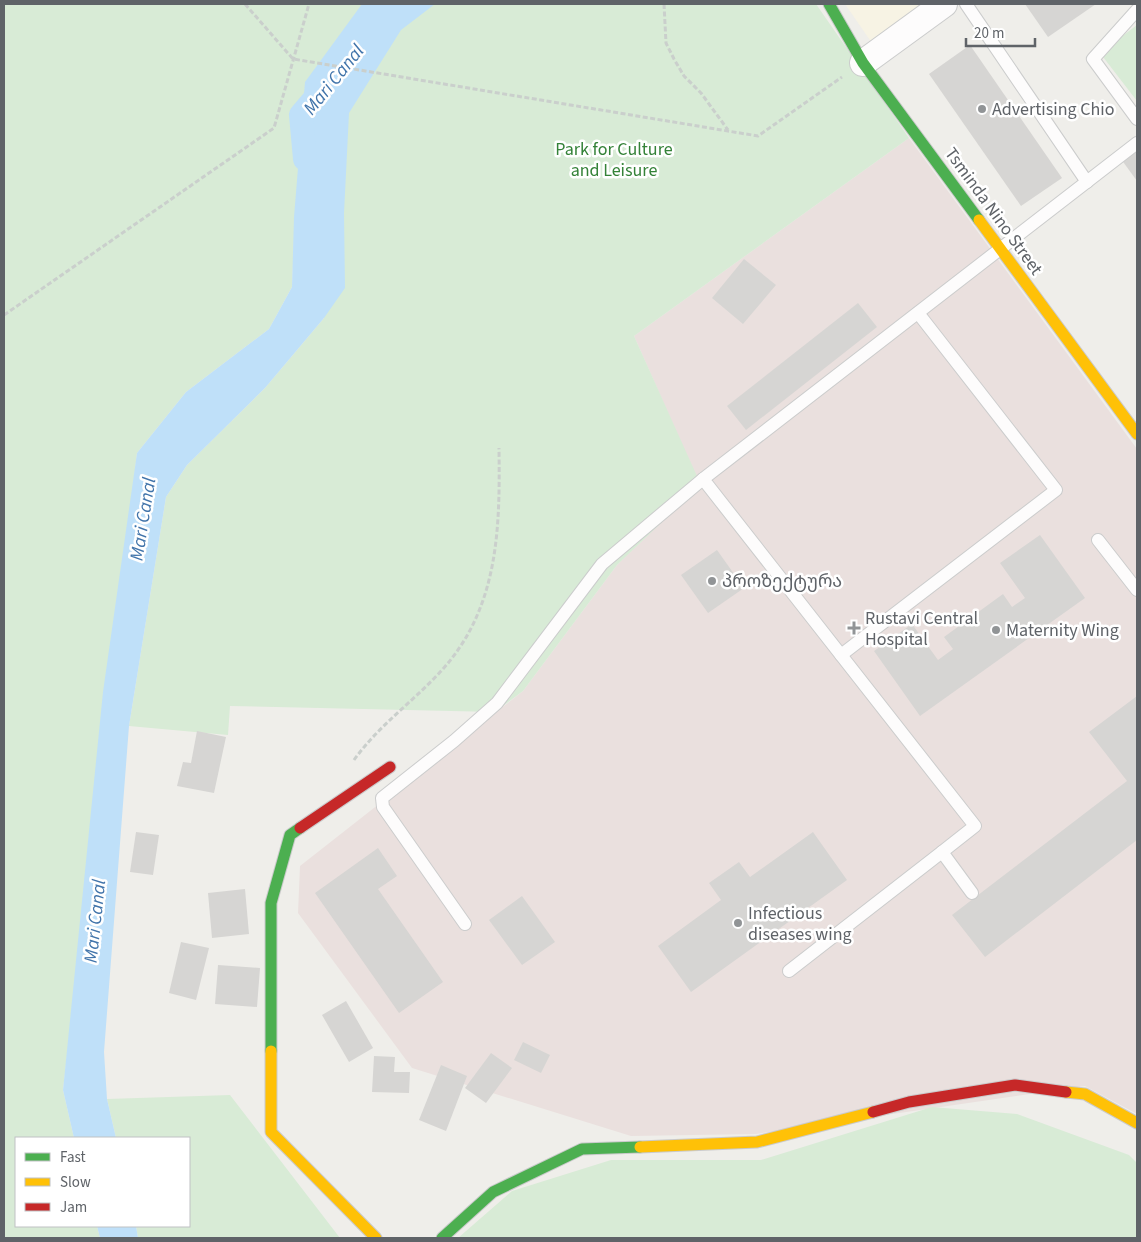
<svg xmlns="http://www.w3.org/2000/svg" width="1141" height="1242" viewBox="0 0 1141 1242" font-family="'Source Sans 3','Noto Sans Georgian',sans-serif">
  <rect width="100%" height="100%" fill="#efeeea"/>
  <!-- commercial -->
  <polygon fill="#f7f3e4" points="845,4 935,4 874,46"/>
  <!-- medical -->
  <polygon fill="#eae0de" points="909,138 1137,449 1137,1114 1085,1086 756,1134 631,1136 412,1068 298,913 300,866 523,691 617,565 700,485 634,336"/>
  <!-- green -->
  <g fill="#d8ebd6">
    <polygon points="4,4 816,4 909,138 634,336 701,485 617,565 523,691 495,712 230,706 228,735 129,726 166,497 187,465 265,388 324,318 295,217 292,287 269,329 186,392 137,453 63,1090 74,1138 16,1138 16,1226 97,1226 100,1238 4,1238"/>
    <polygon points="1137,25 1137,101 1100,53"/>
    <polygon points="230,1095 340,1238 138,1238 136,1226 189,1226 189,1138 116,1138 107,1099"/>
    <polygon points="932,1107 1017,1114 1129,1155 1137,1163 1137,1238 458,1238 512,1191 611,1160 761,1160"/>
  </g>
  <!-- water -->
  <g fill="#bfe0f9">
    <polygon points="362,4 435,4 401,30 349,113 344,213 345,288 324,318 265,388 187,465 166,497 129,726 104,1052 107,1099 116,1138 74,1138 63,1090 103,692 137,453 186,392 269,329 292,287 294,217 305,82"/>
    <polygon points="97,1226 136,1226 138,1238 100,1238"/>
  </g>
  <g fill="none" stroke-linecap="round" stroke-linejoin="round">
    <!-- canal -->
    <polyline stroke="#bfe0f9" stroke-width="24" points="305,159 301,115 323,89"/>
  </g>
  <!-- building -->
  <g fill="#d6d5d3">
    <polygon points="1025,4 1096,4 1048,37"/>
    <polygon points="970,45 1062,178 1021,206 929,74"/>
    <polygon points="1137,148 1137,181 1121,159"/>
    <polygon points="744,259 776,285 743,324 712,298"/>
    <polygon points="858,303 877,327 746,430 727,406"/>
    <polygon points="1040,535 1085,598 920,716 874,651 912,624 938,660 953,649 944,637 1003,594 1012,607 1025,598 1000,563"/>
    <polygon points="717,550 744,588 708,613 681,575"/>
    <polygon points="1137,696 1137,840 985,957 952,915 1127,781 1089,732"/>
    <polygon points="197,731 226,737 214,793 177,786 183,762 191,763"/>
    <polygon points="136,832 159,835 153,875 130,872"/>
    <polygon points="813,832 847,880 691,992 658,946 721,900 709,883 739,862 750,877"/>
    <polygon points="378,848 397,876 378,889 443,982 399,1013 315,893"/>
    <polygon points="245,889 249,934 212,938 208,893"/>
    <polygon points="522,896 555,942 522,965 489,920"/>
    <polygon points="181,942 209,948 196,1000 169,993"/>
    <polygon points="218,965 260,968 257,1007 215,1004"/>
    <polygon points="346,1001 373,1048 349,1062 322,1015"/>
    <polygon points="523,1042 550,1055 541,1073 514,1060"/>
    <polygon points="491,1053 512,1068 486,1103 465,1088"/>
    <polygon points="374,1056 395,1057 394,1072 410,1072 409,1093 372,1092"/>
    <polygon points="441,1065 467,1076 446,1131 419,1120"/>
  </g>
  <g fill="none" stroke-linecap="round" stroke-linejoin="round">
    <defs>
      <g id="lane">
        <polyline points="966,4 1087,182"/>
        <polyline points="1137,10 1093,59 1137,119"/>
        <polyline points="1098,540 1137,590"/>
        <polyline points="841,655 1056,490 918,313"/>
        <polyline points="972,893 942,852 975,826 703,479 1137,143"/>
        <polyline points="465,924 383,807 382,798 454,741 497,703 602,564 703,479"/>
        <polyline points="789,971 942,852"/>
      </g>
      <polyline id="street" points="863,63 944,4"/>
      <g id="fast">
        <polyline points="829,4 863,63 979,220"/>
        <polyline points="271,1051 271,903 290,835 300,828"/>
        <polyline points="442,1238 493,1192 582,1149 640,1147"/>
      </g>
      <g id="slow">
        <polyline points="979,220 1137,434"/>
        <polyline points="271,1051 271,1132 376,1238"/>
        <polyline points="1066,1092 1085,1094 1137,1123"/>
        <polyline points="640,1147 757,1142 873,1112"/>
      </g>
      <g id="jam">
        <polyline points="300,828 390,767"/>
        <polyline points="873,1112 909,1102 1015,1085 1066,1092"/>
      </g>
    </defs>
    <!-- lane casing -->
    <use href="#lane" stroke="#cbcccc" stroke-width="14"/>
    <!-- street casing -->
    <use href="#street" stroke="#cbcccc" stroke-width="28"/>
    <!-- fast casing -->
    <use href="#fast" stroke="#cacacb" stroke-width="13"/>
    <!-- slow casing -->
    <use href="#slow" stroke="#cacacb" stroke-width="13"/>
    <!-- jam casing -->
    <use href="#jam" stroke="#cacacb" stroke-width="13"/>
    <!-- path -->
    <g stroke="#cacfcc" stroke-width="3" stroke-dasharray="5 2.5" stroke-linecap="butt">
      <polyline points="245,4 293,59 758,136 842,77"/>
      <polyline points="664,4 666,43 674,59 684,76 701,93 728,130"/>
      <polyline points="4,315 274,128 309,4"/>
      <path d="M 354,760 C 379,725 414,701 442,670 C 499,607 500,528 499,448"/>
    </g>
    <!-- lane -->
    <use href="#lane" stroke="#fdfcfc" stroke-width="12"/>
    <!-- street -->
    <use href="#street" stroke="#fdfcfc" stroke-width="26"/>
    <!-- fast -->
    <use href="#fast" stroke="#4caf50" stroke-width="11"/>
    <!-- slow -->
    <use href="#slow" stroke="#ffc107" stroke-width="11"/>
    <!-- jam -->
    <use href="#jam" stroke="#c62828" stroke-width="11"/>
  </g>
  <!-- markers -->
  <g fill="#919496" stroke="#fff" stroke-width="2">
    <circle cx="982" cy="109" r="5"/>
    <circle cx="712" cy="581" r="5"/>
    <path d="M851.5 620.5h5v5h5v5h-5v5h-5v-5h-5v-5h5z"/>
    <circle cx="996" cy="630" r="5"/>
    <circle cx="738" cy="923" r="5"/>
  </g>
  <g text-anchor="middle" stroke-width="5" stroke-linejoin="round" paint-order="stroke">
    <!-- poi labels -->
    <g font-size="18" fill="#5f6368" stroke="#fff" text-anchor="start">
      <text x="992" y="115">Advertising Chio</text>
      <text x="722" y="587">პროზექტურა</text>
      <text x="865" y="624">Rustavi Central<tspan x="865" dy="21">Hospital</tspan></text>
      <text x="1006" y="636">Maternity Wing</text>
      <text x="748" y="919">Infectious<tspan x="748" dy="21">diseases wing</tspan></text>
    </g>
    <!-- park labels -->
    <g font-size="18" fill="#348238" stroke="#fff">
      <text x="614" y="155">Park for Culture<tspan x="614" dy="21">and Leisure</tspan></text>
    </g>
    <!-- street labels -->
    <g font-size="18" fill="#5f6368" stroke="#fff">
      <text transform="translate(994 211) rotate(54)" y="6">Tsminda Nino Street</text>
    </g>
    <!-- water labels -->
    <g font-size="19" font-style="italic" fill="#4174aa" stroke="#fff">
      <text transform="translate(333 79) rotate(-51)" y="7">Mari Canal</text>
      <text transform="translate(142 519) rotate(-81)" y="7">Mari Canal</text>
      <text transform="translate(94 921) rotate(-84)" y="7">Mari Canal</text>
    </g>
  </g>
  <!-- border -->
  <rect width="1141" height="1242" fill="none" stroke="#5f6368" stroke-width="10"/>
  <!-- legend -->
  <rect x="15" y="1137" width="175" height="90" fill="#ffffff" stroke="#bfc1c3"/>
  <rect x="25" y="1153" width="25" height="8" fill="#4caf50" stroke="#bfc1c3"/>
  <text x="60" y="1162" font-size="15" fill="#5f6368">Fast</text>
  <rect x="25" y="1178" width="25" height="8" fill="#ffc107" stroke="#bfc1c3"/>
  <text x="60" y="1187" font-size="15" fill="#5f6368">Slow</text>
  <rect x="25" y="1203" width="25" height="8" fill="#c62828" stroke="#bfc1c3"/>
  <text x="60" y="1212" font-size="15" fill="#5f6368">Jam</text>
  <!-- scale -->
  <path d="M966 38v8h69v-8" fill="none" stroke="#5f6368" stroke-width="2.5"/>
  <text x="974" y="38" font-size="15" fill="#5f6368" stroke="#ffffff" stroke-width="4" paint-order="stroke">20 m</text>
</svg>
